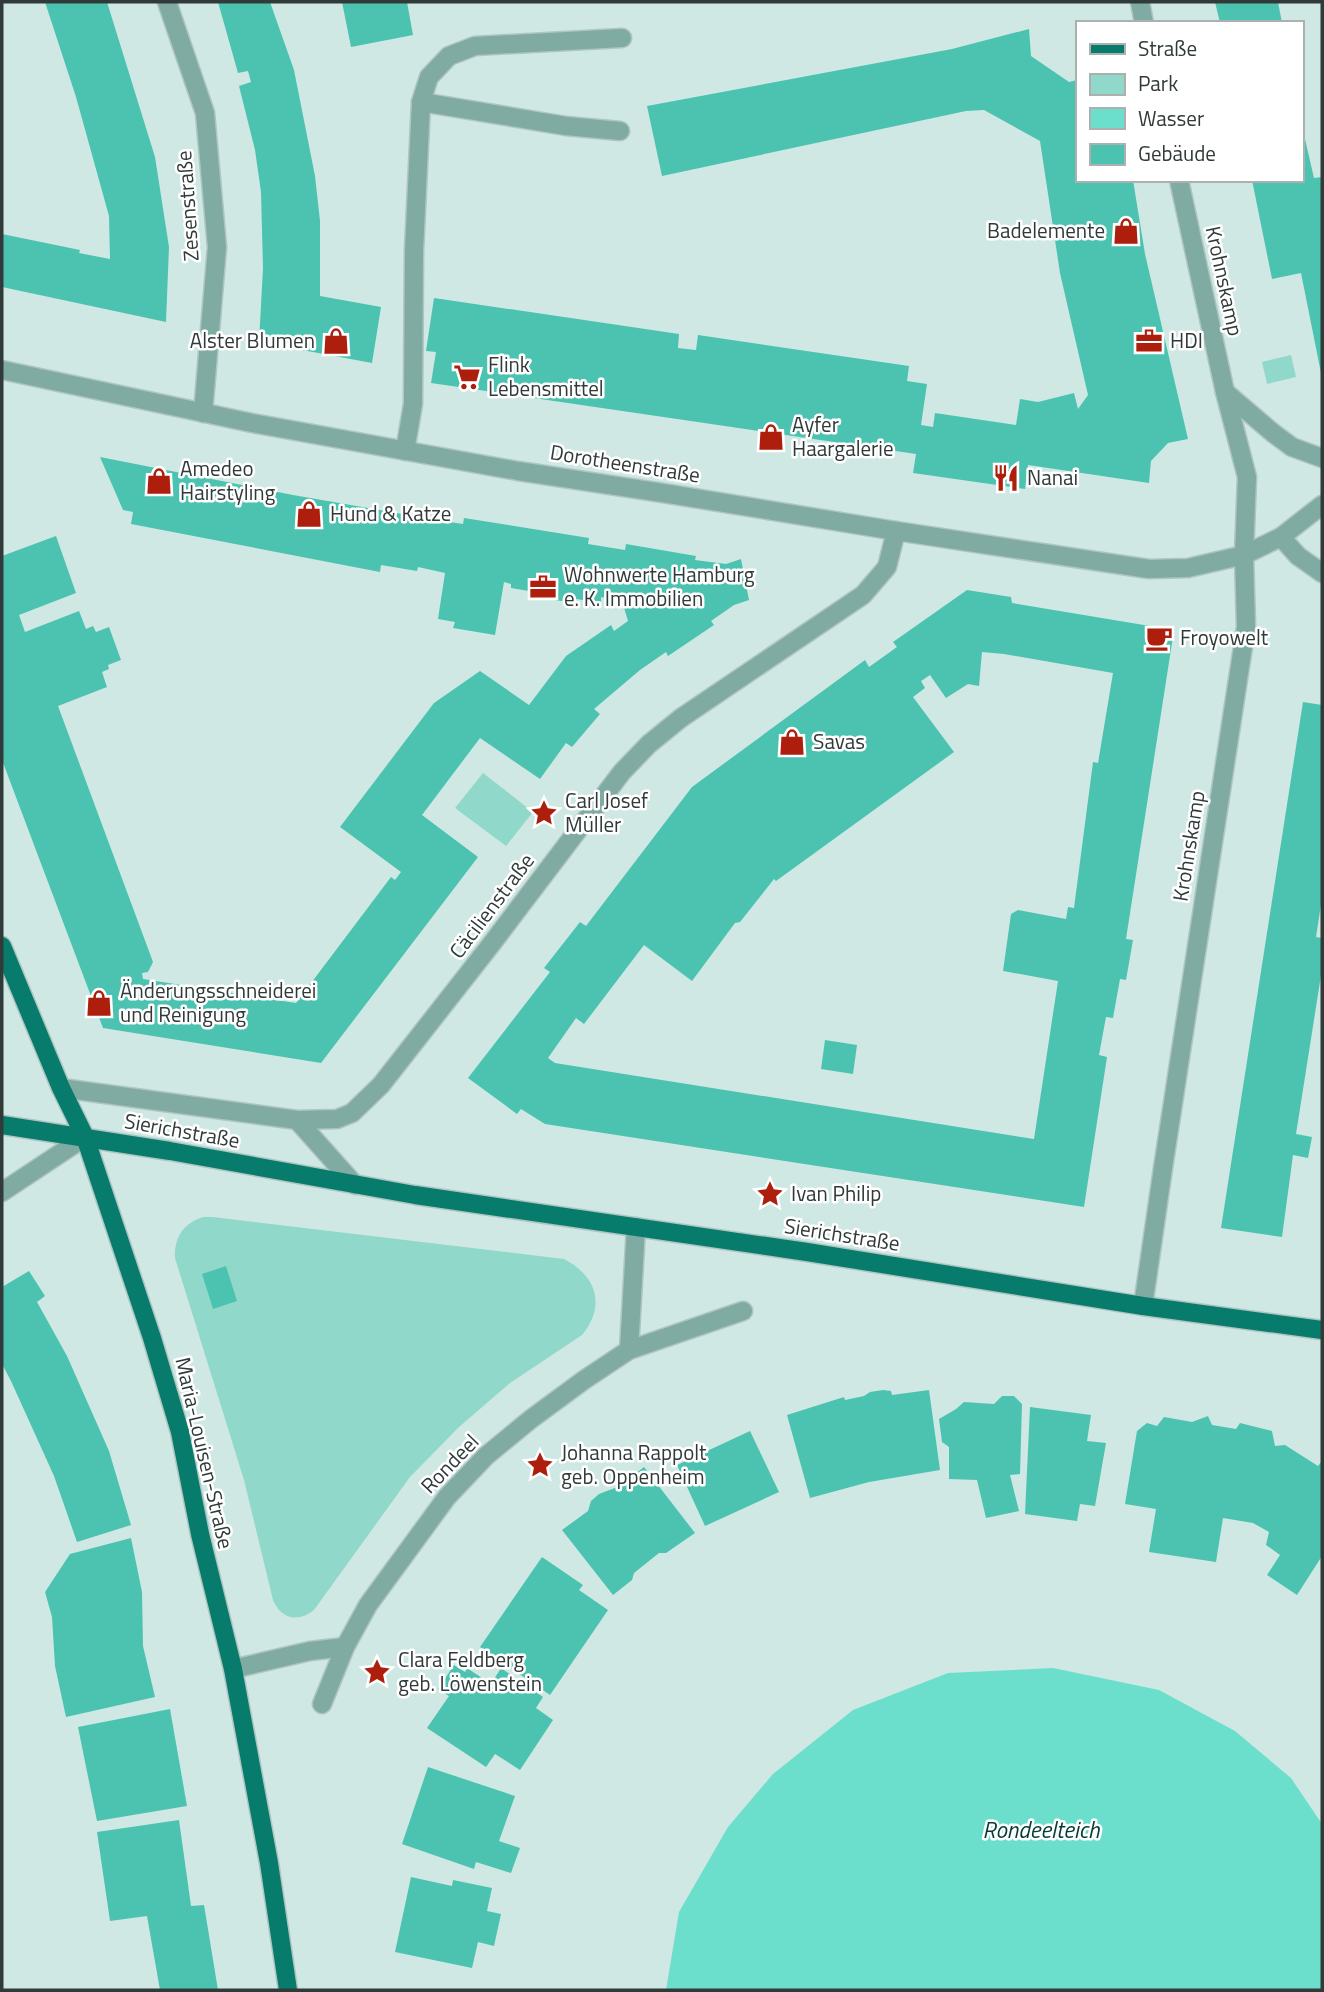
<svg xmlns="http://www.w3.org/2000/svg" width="1324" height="1992" viewBox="0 0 1324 1992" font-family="'Titillium Web',sans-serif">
  <rect width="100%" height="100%" fill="#cfe8e3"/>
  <!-- green -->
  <g fill="#90d9ca">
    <polygon points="1291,355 1296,377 1267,384 1262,362"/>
    <polygon points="483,773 533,812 506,846 455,808"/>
    <path d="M 203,1217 L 213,1217 L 564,1259 C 597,1276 606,1306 582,1335 L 510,1383 L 459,1427 L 410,1477 L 314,1610 C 298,1623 281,1619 273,1600 L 244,1480 L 175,1258 C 174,1237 184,1223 203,1217 Z"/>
  </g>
  <!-- water -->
  <polygon fill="#6cdfcc" points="1053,1668 1159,1690 1235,1731 1291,1778 1322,1824 1322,1990 666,1990 679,1912 728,1827 773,1774 853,1710 948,1673"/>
  <!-- building -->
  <g fill="#4cc3b0" fill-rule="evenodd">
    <polygon points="45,2 107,2 155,157 169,247 166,322 2,287 2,234 80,250 79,253 110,259 109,216 76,97"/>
    <polygon points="218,2 270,2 294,70 315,176 320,221 320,296 381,307 372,363 259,342 263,268 261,192 255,150 239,86 251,82 248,71 238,73"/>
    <polygon points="342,2 407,2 413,35 351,47"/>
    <polygon points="1215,2 1278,2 1282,23 1220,23"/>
    <polygon points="1029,29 1031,56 1069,82 1077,80 1077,180 1133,180 1145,254 1188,439 1168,443 1151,461 1149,483 1028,465 1025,489 913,473 916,454 431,383 436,352 426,351 434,298 679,334 678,348 696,350 698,335 909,366 907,381 927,384 921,425 933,427 935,413 1016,425 1020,399 1038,402 1074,393 1078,409 1088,395 1060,273 1040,141 984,110 966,111 662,176 647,106 952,49"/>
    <polygon points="1301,122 1314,178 1322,177 1321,373 1301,273 1272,279 1252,180 1301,180"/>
    <polygon points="100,457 293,495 443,521 463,524 464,518 589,538 588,544 625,550 626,544 696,556 695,560 726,564 741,559 749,600 734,605 711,621 714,625 668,656 666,652 640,670 594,709 600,714 572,747 566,743 540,779 480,738 422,815 478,857 321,1063 103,1028 2,760 2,556 56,536 76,593 19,615 25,632 79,611 86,629 93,626 96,632 109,627 121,660 108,665 109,669 102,672 107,687 58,706 153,962 148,972 142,973 143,979 296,1003 391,877 395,880 401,872 340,827 434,703 480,671 529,705 566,656 611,625 614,631 628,621 622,601 601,597 601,603 570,598 569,602 540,598 541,593 511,588 511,584 504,582 495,635 453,628 455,622 438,619 445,573 418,567 417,571 381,565 380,572 131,524 133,512 123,510"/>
    <path d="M 967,590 L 1011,597 L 1012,603 L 1174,630 L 1126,939 L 1133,940 L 1126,980 L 1120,979 L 1113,1018 L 1106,1017 L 1099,1055 L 1107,1057 L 1084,1207 L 545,1124 L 521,1109 L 517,1114 L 468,1078 L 550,972 L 544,968 L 580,922 L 586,926 L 692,787 L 865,660 L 869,667 L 897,647 L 893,642 ZM 982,652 L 1004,654 L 1113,673 L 1098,763 L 1093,762 L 1074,908 L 1068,907 L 1066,919 L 1018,910 L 1011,914 L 1003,971 L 1058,981 L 1034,1139 L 555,1063 L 548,1058 L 576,1018 L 584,1024 L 644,945 L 692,981 L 735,923 L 740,922 L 774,879 L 776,881 L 954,752 L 913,697 L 925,688 L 921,681 L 930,675 L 946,698 L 968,684 L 979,686 Z"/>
    <polygon points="1303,702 1322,705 1322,898 1316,937 1322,938 1322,969 1296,1134 1312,1137 1308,1158 1293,1155 1282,1237 1221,1228"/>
    <polygon points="825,1040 857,1045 853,1074 821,1069"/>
    <polygon points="226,1266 237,1301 213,1309 202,1274"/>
    <polygon points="29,1271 45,1296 37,1302 67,1356 109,1451 131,1525 77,1542 54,1476 11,1381 2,1364 2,1287"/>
    <polygon points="883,1390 891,1391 892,1395 929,1390 940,1470 869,1482 810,1498 787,1415 844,1397 845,1400 864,1396 870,1392"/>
    <polygon points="1002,1396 1014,1396 1022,1404 1020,1474 1010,1475 1019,1511 986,1518 977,1480 949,1479 949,1447 942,1442 939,1419 956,1409 964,1402 994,1404"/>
    <polygon points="1030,1407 1091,1415 1087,1441 1106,1443 1095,1506 1080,1504 1077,1521 1025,1514"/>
    <polygon points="1208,1416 1212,1425 1236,1429 1240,1423 1272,1431 1275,1446 1285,1445 1318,1466 1322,1461 1322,1556 1297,1595 1267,1575 1280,1555 1266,1545 1269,1532 1253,1523 1223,1518 1216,1562 1149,1552 1156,1509 1125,1504 1137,1431 1147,1423 1157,1426 1164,1417 1192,1422"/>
    <polygon points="750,1431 779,1492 705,1526 677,1465"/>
    <polygon points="644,1467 695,1533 666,1553 659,1553 634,1573 632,1580 613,1595 562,1530 588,1511 591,1501 599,1494 620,1486"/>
    <polygon points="131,1538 142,1592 143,1646 155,1697 66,1717 55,1666 52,1617 45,1592 70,1554"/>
    <polygon points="542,1557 583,1585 579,1590 608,1610 550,1695 480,1647"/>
    <polygon points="454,1665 465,1672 467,1668 491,1684 501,1668 543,1697 536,1708 553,1720 520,1770 495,1754 486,1767 427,1728 449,1696 438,1689"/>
    <polygon points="170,1709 187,1806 97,1821 78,1727"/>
    <polygon points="428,1767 515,1796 499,1841 520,1848 511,1873 476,1862 474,1869 402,1844"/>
    <polygon points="179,1820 191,1906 204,1905 218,1990 160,1990 147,1916 110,1921 97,1832"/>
    <polygon points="411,1877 452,1886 453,1880 492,1888 487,1911 501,1914 494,1946 478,1942 472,1968 395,1952"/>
  </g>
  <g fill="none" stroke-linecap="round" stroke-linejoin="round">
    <defs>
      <g id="minor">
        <polyline points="167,2 205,113 217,247 203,413"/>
        <polyline points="1140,2 1144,23"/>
        <polyline points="421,102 566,126 620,131"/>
        <polyline points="2,370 252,423 518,471 663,493 896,531 1149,569 1188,568 1244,555 1281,537 1322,505"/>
        <polyline points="1225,392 1273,433 1292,447 1322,458"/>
        <polyline points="405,451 413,404 414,251 421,102 429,77 449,56 475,46 622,38"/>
        <polyline points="1281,537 1298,556 1322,573"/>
        <polyline points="61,1088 297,1120 337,1119 352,1113 381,1085 493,942 622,772 649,744 681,718 863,595 887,567 896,531"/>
        <polyline points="297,1120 355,1185"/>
        <polyline points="2,1192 85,1137"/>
        <polyline points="1143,1306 1163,1168 1246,627 1244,555 1247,477 1225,392 1179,180"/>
        <polyline points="629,1350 636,1227"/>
        <polyline points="233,1669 310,1651 345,1647"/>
        <polyline points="322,1704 345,1647 368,1605 447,1497 486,1456 531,1419 584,1380 629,1350 743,1311"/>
      </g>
      <g id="major">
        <polyline points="2,946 61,1088 85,1137 152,1338 180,1432 200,1534 233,1669 269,1863 288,1990"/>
        <polyline points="2,1125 170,1151 415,1195 807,1252 1143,1306 1322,1330"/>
      </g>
    </defs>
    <!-- minor casing -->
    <use href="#minor" stroke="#afc5c1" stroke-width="21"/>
    <!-- major casing -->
    <use href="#major" stroke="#afc5c1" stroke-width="21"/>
    <!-- minor -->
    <use href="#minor" stroke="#7faba2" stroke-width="18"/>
    <!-- major -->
    <use href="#major" stroke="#077c6d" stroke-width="18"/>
  </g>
  <!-- icons -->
  <defs>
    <symbol id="shop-bare" viewBox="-9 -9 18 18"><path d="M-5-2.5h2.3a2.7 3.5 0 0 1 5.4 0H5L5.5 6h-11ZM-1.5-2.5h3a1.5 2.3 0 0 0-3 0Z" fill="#ad1e0d" stroke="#fff" stroke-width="2.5" paint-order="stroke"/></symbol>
    <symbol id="office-bare" viewBox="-9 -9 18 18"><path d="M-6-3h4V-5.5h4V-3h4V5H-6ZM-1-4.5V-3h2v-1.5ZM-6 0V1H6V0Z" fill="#ad1e0d" stroke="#fff" stroke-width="2.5" paint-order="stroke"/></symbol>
    <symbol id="supermarket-bare" viewBox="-9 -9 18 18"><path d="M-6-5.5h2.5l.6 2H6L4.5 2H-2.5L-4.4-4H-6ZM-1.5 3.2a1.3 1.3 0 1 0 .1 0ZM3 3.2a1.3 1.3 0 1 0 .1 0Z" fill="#ad1e0d" stroke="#fff" stroke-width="2.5" paint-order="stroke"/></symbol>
    <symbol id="restaurant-bare" viewBox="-9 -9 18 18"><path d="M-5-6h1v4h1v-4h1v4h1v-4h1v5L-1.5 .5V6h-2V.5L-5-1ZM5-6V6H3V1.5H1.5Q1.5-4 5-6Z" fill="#ad1e0d" stroke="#fff" stroke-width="2.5" paint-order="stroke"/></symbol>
    <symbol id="cafe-bare" viewBox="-9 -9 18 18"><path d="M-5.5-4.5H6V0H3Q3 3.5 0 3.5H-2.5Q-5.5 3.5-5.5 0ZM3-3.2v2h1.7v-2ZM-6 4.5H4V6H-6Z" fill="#ad1e0d" stroke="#fff" stroke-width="2.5" paint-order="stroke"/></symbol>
    <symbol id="sight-bare" viewBox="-9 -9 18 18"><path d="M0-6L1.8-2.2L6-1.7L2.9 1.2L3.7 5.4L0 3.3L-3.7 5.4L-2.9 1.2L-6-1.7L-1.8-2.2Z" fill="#ad1e0d" stroke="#fff" stroke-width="2.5" paint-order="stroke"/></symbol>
  </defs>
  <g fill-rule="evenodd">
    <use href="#shop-bare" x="1107" y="212" width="38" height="38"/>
    <use href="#shop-bare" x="317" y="322" width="38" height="38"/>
    <use href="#office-bare" x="1130" y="322" width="38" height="38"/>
    <use href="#supermarket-bare" x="448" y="358" width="38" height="38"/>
    <use href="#shop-bare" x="752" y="418" width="38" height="38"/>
    <use href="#restaurant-bare" x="987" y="459" width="38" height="38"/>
    <use href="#shop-bare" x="140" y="462" width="38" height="38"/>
    <use href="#shop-bare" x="290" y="495" width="38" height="38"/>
    <use href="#office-bare" x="524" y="568" width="38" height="38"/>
    <use href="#cafe-bare" x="1140" y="619" width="38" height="38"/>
    <use href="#shop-bare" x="773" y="723" width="38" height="38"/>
    <use href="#sight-bare" x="525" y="794" width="38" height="38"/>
    <use href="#shop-bare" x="80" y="984" width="38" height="38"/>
    <use href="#sight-bare" x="751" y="1175" width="38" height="38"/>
    <use href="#sight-bare" x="521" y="1446" width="38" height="38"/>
    <use href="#sight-bare" x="358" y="1653" width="38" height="38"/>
  </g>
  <g text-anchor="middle" stroke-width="5" stroke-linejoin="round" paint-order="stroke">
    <!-- street labels -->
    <g font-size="21" fill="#303a38" stroke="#fff">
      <text transform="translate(188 206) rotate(-94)" y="7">Zesenstraße</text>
      <text transform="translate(1224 281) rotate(78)" y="7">Krohnskamp</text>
      <text transform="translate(625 464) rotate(9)" y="7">Dorotheenstraße</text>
      <text transform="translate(1189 846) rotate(-81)" y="7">Krohnskamp</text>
      <text transform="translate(492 906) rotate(-53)" y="7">Cäcilienstraße</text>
      <text transform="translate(182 1131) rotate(10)" y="7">Sierichstraße</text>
      <text transform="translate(842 1235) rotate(9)" y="7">Sierichstraße</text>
      <text transform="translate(204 1453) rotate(77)" y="7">Maria-Louisen-Straße</text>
      <text transform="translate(450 1464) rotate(-46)" y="7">Rondeel</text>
    </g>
    <!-- poi labels -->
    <g font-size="21" fill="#303a38" stroke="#fff" text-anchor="start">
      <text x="1105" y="238" text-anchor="end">Badelemente</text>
      <text x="315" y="348" text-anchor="end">Alster Blumen</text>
      <text x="1170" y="348">HDI</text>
      <text x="488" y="372">Flink<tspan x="488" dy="24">Lebensmittel</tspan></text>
      <text x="792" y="432">Ayfer<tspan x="792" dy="24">Haargalerie</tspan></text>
      <text x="180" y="476">Amedeo<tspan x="180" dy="24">Hairstyling</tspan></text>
      <text x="1027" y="485">Nanai</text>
      <text x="330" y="521">Hund &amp; Katze</text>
      <text x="564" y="582">Wohnwerte Hamburg<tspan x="564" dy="24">e. K. Immobilien</tspan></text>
      <text x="1180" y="645">Froyowelt</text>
      <text x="813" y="749">Savas</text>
      <text x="565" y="808">Carl Josef<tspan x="565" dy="24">Müller</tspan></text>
      <text x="120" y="998">Änderungsschneiderei<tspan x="120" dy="24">und Reinigung</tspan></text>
      <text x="791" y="1201">Ivan Philip</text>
      <text x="561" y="1460">Johanna Rappolt<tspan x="561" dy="24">geb. Oppenheim</tspan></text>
      <text x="398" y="1667">Clara Feldberg<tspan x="398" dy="24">geb. Löwenstein</tspan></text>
    </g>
    <!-- water labels -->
    <g font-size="23" font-style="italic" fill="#053d36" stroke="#fff">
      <text x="1041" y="1838">Rondeelteich</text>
    </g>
  </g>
  <!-- border -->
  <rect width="1324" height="1992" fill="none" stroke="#303a38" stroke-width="7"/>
  <!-- legend -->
  <rect x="1076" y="21" width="228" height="161" fill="#ffffff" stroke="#acb0af" stroke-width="2"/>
  <rect x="1090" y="44" width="35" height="10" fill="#077c6d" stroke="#acb0af" stroke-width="2"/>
  <text x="1138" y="56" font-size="21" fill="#303a38">Straße</text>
  <rect x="1090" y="74" width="35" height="21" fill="#90d9ca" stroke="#acb0af" stroke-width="2"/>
  <text x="1138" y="91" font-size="21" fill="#303a38">Park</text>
  <rect x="1090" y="108" width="35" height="21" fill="#6cdfcc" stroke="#acb0af" stroke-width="2"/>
  <text x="1138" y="126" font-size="21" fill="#303a38">Wasser</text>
  <rect x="1090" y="144" width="35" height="21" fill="#4cc3b0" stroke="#acb0af" stroke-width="2"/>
  <text x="1138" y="161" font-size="21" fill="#303a38">Gebäude</text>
</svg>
